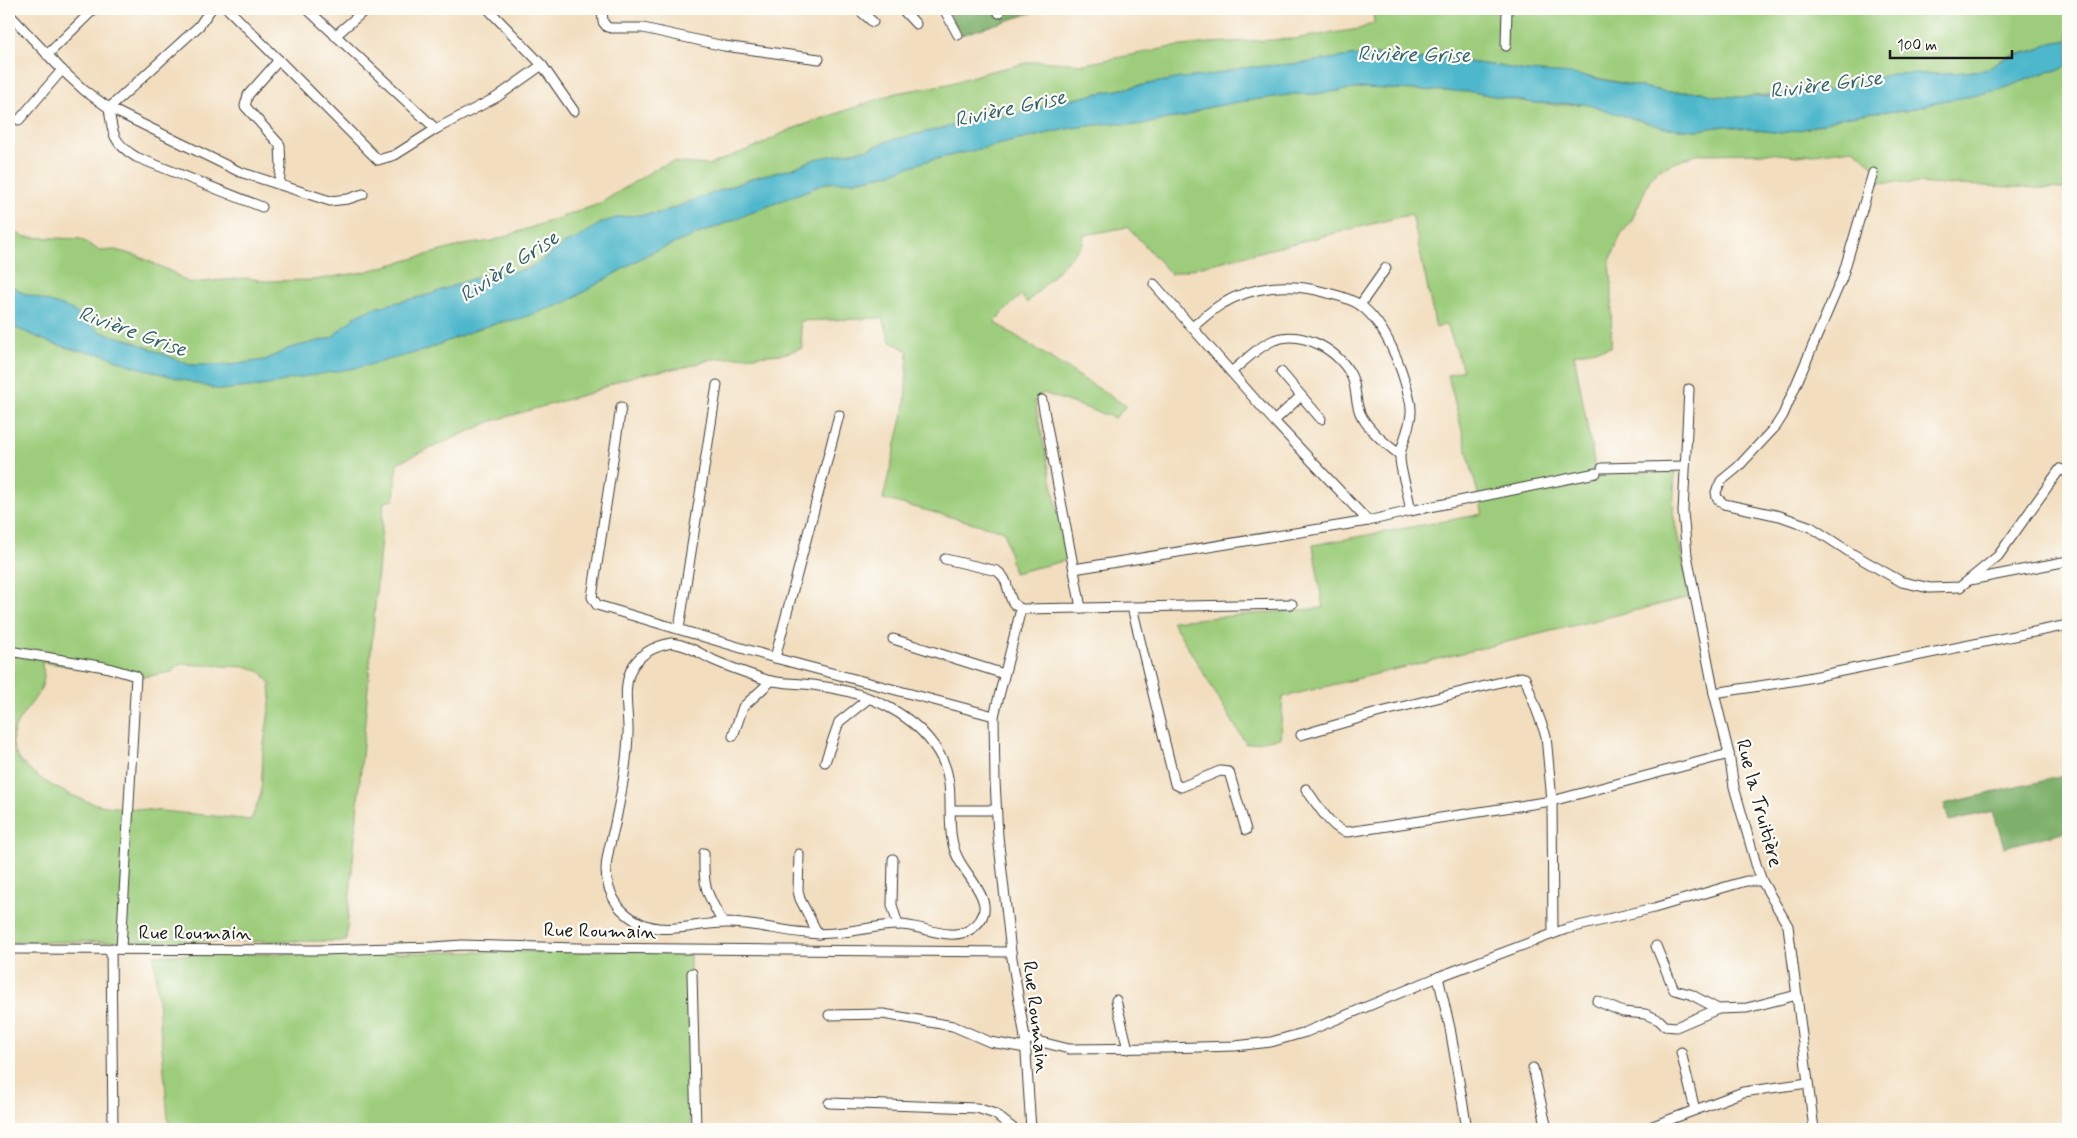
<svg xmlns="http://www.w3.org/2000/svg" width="2077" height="1138" viewBox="0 0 2077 1138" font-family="Mynerve,sans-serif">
  <rect width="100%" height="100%" fill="#fdfcf7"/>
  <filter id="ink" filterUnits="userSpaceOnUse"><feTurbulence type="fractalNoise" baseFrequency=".02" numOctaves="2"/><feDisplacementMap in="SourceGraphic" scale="10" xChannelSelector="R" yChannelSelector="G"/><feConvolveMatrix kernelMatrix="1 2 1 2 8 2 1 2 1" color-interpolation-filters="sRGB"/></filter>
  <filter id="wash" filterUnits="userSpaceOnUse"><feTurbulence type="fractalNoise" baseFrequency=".0096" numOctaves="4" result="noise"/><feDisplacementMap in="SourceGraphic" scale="20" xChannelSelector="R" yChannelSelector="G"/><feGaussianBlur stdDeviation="1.12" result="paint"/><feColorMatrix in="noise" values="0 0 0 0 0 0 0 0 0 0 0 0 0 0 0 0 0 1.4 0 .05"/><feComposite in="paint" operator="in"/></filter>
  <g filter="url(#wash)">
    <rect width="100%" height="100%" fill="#f2debf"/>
    <!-- green -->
    <g fill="#9dcd7c" stroke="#5c744c" fill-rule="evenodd">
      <polygon points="1373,9 2068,9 2068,40 2051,43 2037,50 2008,56 1984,70 1941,74 1892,74 1838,89 1742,97 1715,96 1702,92 1667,92 1593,77 1526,71 1499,66 1438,58 1418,60 1377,55 1350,56 1304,63 1241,68 1207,76 1181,78 1095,94 1001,117 975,118 956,125 888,141 869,149 815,159 791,169 759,176 660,213 619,217 601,223 578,238 565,243 544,259 527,269 472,279 428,295 374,308 356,316 331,338 290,348 265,360 231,365 190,365 129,340 101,332 92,327 85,318 23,293 9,284 9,231 26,237 81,239 100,251 115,250 138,256 172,272 189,283 247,278 265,281 313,280 364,272 463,245 492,241 599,204 657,168 672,162 708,165 760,145 789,130 896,93 948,84 987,72 1036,61 1085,64 1172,47 1210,43 1293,39 1359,29 1374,23"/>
      <path d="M 2068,65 L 2068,189 L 1876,182 L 1879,173 L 1864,157 L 1853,149 L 1797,156 L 1769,153 L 1697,154 L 1657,170 L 1649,181 L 1631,222 L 1621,234 L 1610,261 L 1612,289 L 1611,347 L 1574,354 L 1596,473 L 1675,471 L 1673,513 L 1690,597 L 1283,697 L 1280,738 L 1246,744 L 1172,621 L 1323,608 L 1313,545 L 1483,514 L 1448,375 L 1463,370 L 1447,324 L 1436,328 L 1412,214 L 1171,274 L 1128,227 L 1084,235 L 1083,244 L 1027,303 L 1021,295 L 994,322 L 1126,406 L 1115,418 L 1043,393 L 1035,402 L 1068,560 L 1014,573 L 1004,531 L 883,499 L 905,405 L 908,351 L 890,341 L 883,318 L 800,321 L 802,348 L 783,354 L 712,359 L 686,367 L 641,374 L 618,381 L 590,393 L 492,421 L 397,463 L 394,500 L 384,502 L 346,941 L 9,942 L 9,325 L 51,343 L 76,350 L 103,354 L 127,364 L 220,390 L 269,385 L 291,379 L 423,351 L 477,329 L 505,321 L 519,319 L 565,303 L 648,254 L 826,183 L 855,181 L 889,174 L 923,162 L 1071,128 L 1113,123 L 1134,125 L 1156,122 L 1166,119 L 1185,117 L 1201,109 L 1232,103 L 1295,94 L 1314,94 L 1363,88 L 1472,92 L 1520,101 L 1556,105 L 1585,104 L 1665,128 L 1697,130 L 1725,126 L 1781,133 L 1809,128 L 1839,118 L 1875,112 L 1905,111 L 1941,101 L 1967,97 L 2002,89 L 2044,73 L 2058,70 ZM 42,662 L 142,677 L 172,672 L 180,664 L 248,667 L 261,672 L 270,683 L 271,697 L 263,751 L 261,794 L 251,820 C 217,816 183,813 149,810 C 133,808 116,808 100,805 C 74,799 17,773 13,745 C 8,718 42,702 44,677 C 44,672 42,666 42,662 Z"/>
      <polygon points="690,950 690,1129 169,1129 154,955"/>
    </g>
    <!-- forest -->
    <g fill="#7eb06c" stroke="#4d6644">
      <polygon points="947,9 1044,9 961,35"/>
      <polygon points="2068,775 2068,831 2004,847 1993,811 1949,821 1944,804"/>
    </g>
    <!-- water -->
    <polygon fill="#4eb7cb" stroke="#356a74" points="2068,40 2068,65 2058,70 2044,73 2002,89 1967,97 1941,101 1905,111 1875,112 1839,118 1809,128 1781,133 1725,126 1697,130 1665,128 1585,104 1534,103 1472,92 1363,88 1314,94 1295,94 1232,103 1201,109 1185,117 1166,119 1156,122 1134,125 1113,123 1071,128 923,162 889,174 855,181 826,183 648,254 565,303 519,319 505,321 477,329 423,351 361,367 291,379 269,385 220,390 127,364 103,354 76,350 51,343 9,325 9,284 23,293 71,309 101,332 129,340 190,365 231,365 265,360 290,348 331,338 356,316 374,308 428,295 472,279 527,269 544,259 565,243 578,238 601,223 619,217 660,213 759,176 791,169 815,159 869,149 888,141 956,125 975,118 1001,117 1095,94 1181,78 1207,76 1241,68 1304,63 1350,56 1377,55 1418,60 1438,58 1499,66 1526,71 1573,74 1667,92 1702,92 1715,96 1742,97 1769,96 1795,92 1838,89 1892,74 1941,74 1984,70 2008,57 2037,50 2051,43"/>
  </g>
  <g filter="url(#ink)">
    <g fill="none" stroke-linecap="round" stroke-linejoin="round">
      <defs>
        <g id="minor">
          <polyline points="228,9 378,160 395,155 436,129"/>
          <polyline points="307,9 436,129 497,97 542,65 488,9"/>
          <polyline points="602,9 603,22 607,27 611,28 643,28 724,46 819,59"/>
          <polyline points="858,9 873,22"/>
          <polyline points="902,9 916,24"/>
          <polyline points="944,9 958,35"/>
          <polyline points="997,9 999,13"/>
          <polyline points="9,14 62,70 85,91 109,108 240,172 330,201 348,199 363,194"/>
          <polyline points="335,36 366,9"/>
          <polyline points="1506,46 1507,9"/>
          <polyline points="47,55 94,9"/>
          <polyline points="279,60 248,95 245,106 280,145 281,166 279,184"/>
          <polyline points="542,65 574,111"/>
          <path d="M 109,108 C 112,133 113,143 136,157 L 262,207"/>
          <polyline points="109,108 199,26 211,9"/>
          <polyline points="19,120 62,70"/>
          <polyline points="1873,173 1842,278 1783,415 1776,426 1738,467 1721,481 1716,492 1717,498 1724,504 1780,516 1811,527 1851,553 1902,582 1930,588 1960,587 1998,556 2060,469 2068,473"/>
          <polyline points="1154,284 1274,421 1368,521"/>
          <polyline points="1360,305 1386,268"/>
          <path d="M 1231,372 C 1245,361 1257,347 1274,340 C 1303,329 1343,352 1353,380 C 1357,392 1355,406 1362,417 C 1371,432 1386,444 1400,455"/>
          <polyline points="1281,372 1321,419"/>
          <polyline points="1689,389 1683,512 1687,555 1714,693 1729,754 1734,787 1756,864 1762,881 1788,926 1814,1129"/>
          <polyline points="621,407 592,597 597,605 775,658 994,716"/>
          <polyline points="1274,421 1301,396"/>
          <polyline points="1602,468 1685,466"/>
          <polyline points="1410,511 1596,473"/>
          <path d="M 945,559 L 997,571 C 1009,579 1006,589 1012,601 C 1013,604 1018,607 1021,609"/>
          <path d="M 1074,569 L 1368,521 L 1410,511 C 1410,492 1399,472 1400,455 C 1400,451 1403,445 1404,441 C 1409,425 1414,413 1409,397 C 1402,367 1385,323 1360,305 C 1350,298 1336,295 1324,292 C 1290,283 1253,285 1222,304 C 1211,310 1202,320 1192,327"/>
          <polyline points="1970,580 2068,561"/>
          <polyline points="1132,607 1175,784 1181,787 1220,771 1229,772 1246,830"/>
          <polyline points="1081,608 1292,604"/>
          <polyline points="679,629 717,385"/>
          <polyline points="893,639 1004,674"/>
          <path d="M 671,643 C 688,645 699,653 713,660 C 731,668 749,674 767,680 C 783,684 802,683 819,686 C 867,692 919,714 942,759 C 958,791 942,830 959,860 C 970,881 1002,908 971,929 C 949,943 921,924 898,925 C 887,925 875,927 864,929 C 845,932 826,935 807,933 C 780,931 754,923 727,923 C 704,922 681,931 658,928 C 643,926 629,918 619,907 C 611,896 606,883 606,870 C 606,853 613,836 616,819 C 622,791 627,762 628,734 C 629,712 621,686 633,666 C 642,652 656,646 671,643 Z"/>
          <polyline points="9,651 105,667 136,676 121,949"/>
          <polyline points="775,658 839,415"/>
          <polyline points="1714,693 1798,680 2068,625"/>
          <polyline points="1301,735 1377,713 1521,677 1525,678 1546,736 1552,801 1553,933"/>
          <polyline points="733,736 743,707 771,681"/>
          <polyline points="825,762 839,722 868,699"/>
          <path d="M 1306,789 C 1315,801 1333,832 1348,832 L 1552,801 L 1729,754"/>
          <polyline points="951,810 996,810"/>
          <path d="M 704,853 C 703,888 706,892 723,923"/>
          <polyline points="799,854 798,891 800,899 818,934"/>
          <polyline points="893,859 892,905 898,925"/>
          <polyline points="1656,946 1674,990 1690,994 1718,1009"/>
          <polyline points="111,948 113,1129"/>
          <polyline points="9,949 318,950 434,947 462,945 578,948 1011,952"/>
          <polyline points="692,973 696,1129"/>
          <polyline points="1438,977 1450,1028 1467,1129"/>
          <polyline points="1116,1000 1128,1049"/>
          <polyline points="1597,1001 1623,1012 1645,1014 1659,1020 1665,1026 1676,1027 1718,1009 1747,1008 1797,995"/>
          <polyline points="829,1015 883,1014 953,1026 990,1042 1026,1048"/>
          <polyline points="1025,1038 1069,1049 1164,1048 1235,1046 1271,1042 1306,1032 1438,977 1566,929 1654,908 1746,881 1762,881"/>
          <polyline points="1681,1052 1695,1110"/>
          <polyline points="1533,1068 1547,1129"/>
          <polyline points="829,1103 977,1108 995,1114 1014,1129"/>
          <polyline points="1031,1129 1025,1038 1011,952 998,836 995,781 994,716 1021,609 1081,608 1042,400"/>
          <polyline points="1645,1129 1743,1092 1808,1083"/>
        </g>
      </defs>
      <!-- minor casing -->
      <use href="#minor" stroke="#3c3934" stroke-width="11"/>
      <!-- minor -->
      <use href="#minor" stroke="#fff" stroke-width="9"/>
    </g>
  </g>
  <g text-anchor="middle" stroke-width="4.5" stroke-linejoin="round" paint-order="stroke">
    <!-- street labels -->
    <g font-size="20" fill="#1c1c1c" stroke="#fdfcf7">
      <text transform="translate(1760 803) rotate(75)" y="7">Rue la Truitière</text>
      <text transform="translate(600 930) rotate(1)" y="7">Rue Roumain</text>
      <text x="195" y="939">Rue Roumain</text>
      <text transform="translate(1037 1017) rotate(83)" y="7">Rue Roumain</text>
    </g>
    <!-- water labels -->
    <g font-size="21" font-style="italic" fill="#32626b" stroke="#fdfcf7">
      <text transform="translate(1414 54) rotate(1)" y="7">Rivière Grise</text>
      <text transform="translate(1826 84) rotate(-7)" y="7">Rivière Grise</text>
      <text transform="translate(1010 108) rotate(-12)" y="7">Rivière Grise</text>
      <text transform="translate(509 266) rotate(-33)" y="7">Rivière Grise</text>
      <text transform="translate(133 331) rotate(20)" y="7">Rivière Grise</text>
    </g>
  </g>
  <!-- margin -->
  <rect width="2077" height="1138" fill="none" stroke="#fdfcf7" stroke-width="30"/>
  <!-- scale -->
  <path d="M1890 50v8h122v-8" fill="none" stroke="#1c1c1c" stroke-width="2.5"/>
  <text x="1897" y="50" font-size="15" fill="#1c1c1c" stroke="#fdfcf7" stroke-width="4" paint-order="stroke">100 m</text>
</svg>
